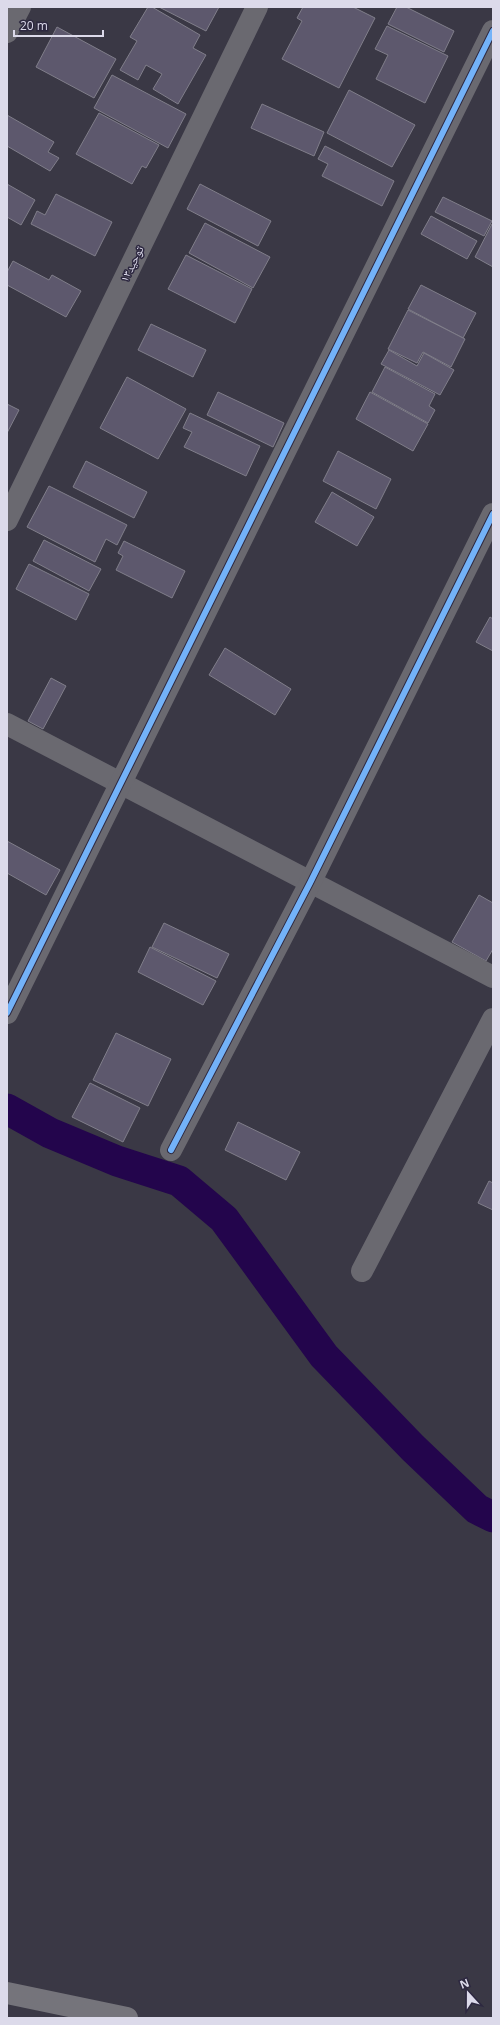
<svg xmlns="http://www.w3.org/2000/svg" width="500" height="2025" viewBox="0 0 500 2025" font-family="'Open Sans','Noto Naskh Arabic',sans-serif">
  <rect width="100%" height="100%" fill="#3a3845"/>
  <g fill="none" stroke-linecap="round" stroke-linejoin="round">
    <!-- canal -->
    <polyline stroke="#23054c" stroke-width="31" points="7,1109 50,1133 117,1161 179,1181 224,1219 324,1356 413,1448 477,1509 493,1517"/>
  </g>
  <!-- building -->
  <g fill="#5d586d" stroke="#807e8a">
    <polygon points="148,7 152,7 200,35 193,48 206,55 178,104 153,89 162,74 146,65 138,80 120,70 137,41 130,37"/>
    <polygon points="159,7 219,7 206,31"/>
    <polygon points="303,7 353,7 375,18 339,88 282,59 302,21 297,18"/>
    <polygon points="397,7 406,7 454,31 444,52 388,24"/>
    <polygon points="387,26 448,56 425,103 376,79 388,55 375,49"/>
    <polygon points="57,27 116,59 94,98 36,67"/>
    <polygon points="112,75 186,114 168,148 94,108"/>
    <polygon points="349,90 415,125 392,167 327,133"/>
    <polygon points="262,104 324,132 314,156 251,128"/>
    <polygon points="99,113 159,145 146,168 142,166 132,184 76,154"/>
    <polygon points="7,115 54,142 48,152 59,158 50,171 7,146"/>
    <polygon points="325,146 394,181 382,206 322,176 328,164 318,159"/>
    <polygon points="7,184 35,200 21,225 7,217"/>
    <polygon points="200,184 271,221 258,246 187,209"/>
    <polygon points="56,194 112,222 95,256 31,224 37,211 45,215"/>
    <polygon points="443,197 492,221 484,236 435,212"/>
    <polygon points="431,216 477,241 467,259 421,234"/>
    <polygon points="205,223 270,257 253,288 189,253"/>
    <polygon points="492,224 493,224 493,267 475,257"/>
    <polygon points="186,255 252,289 235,323 168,289"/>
    <polygon points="13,261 49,280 52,275 81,291 66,317 7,285 7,272"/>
    <polygon points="421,285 476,313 463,338 408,309"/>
    <polygon points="408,310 465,339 451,367 423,352 417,363 388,349"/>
    <polygon points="151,324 206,350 193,377 138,350"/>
    <polygon points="389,350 417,366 424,353 454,370 440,395 381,364"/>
    <polygon points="385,367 435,394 429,406 435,410 428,423 372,392"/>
    <polygon points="127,377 186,409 158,459 100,428"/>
    <polygon points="218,392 284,423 273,447 207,415"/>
    <polygon points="370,392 428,424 413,451 356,419"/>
    <polygon points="7,404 19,410 7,433"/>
    <polygon points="190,413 260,446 246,476 184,447 192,432 183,428"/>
    <polygon points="338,451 391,479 376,509 323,481"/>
    <polygon points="86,461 147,492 134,518 73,487"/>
    <polygon points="49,486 127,525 117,545 106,539 95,562 27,527"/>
    <polygon points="332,492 374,517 357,546 315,522"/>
    <polygon points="44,540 101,569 89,591 33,561"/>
    <polygon points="124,541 185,571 172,598 116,570 123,556 118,553"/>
    <polygon points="29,564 89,594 76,620 16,589"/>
    <polygon points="490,617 493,619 493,651 476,642"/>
    <polygon points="225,648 291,689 275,715 209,675"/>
    <polygon points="51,678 66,686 43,729 28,721"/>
    <polygon points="7,841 60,870 46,895 7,873"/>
    <polygon points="479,895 493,903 493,949 486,961 452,942"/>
    <polygon points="164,923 229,954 217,978 152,947"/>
    <polygon points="150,947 216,981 203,1005 138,972"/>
    <polygon points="116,1033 171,1059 148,1106 93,1080"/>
    <polygon points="90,1083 140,1108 123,1142 72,1117"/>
    <polygon points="238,1122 300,1152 286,1180 225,1150"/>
    <polygon points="489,1181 493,1183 493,1210 478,1203"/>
  </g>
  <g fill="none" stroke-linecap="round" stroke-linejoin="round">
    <!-- minor -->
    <g stroke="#6a6970" stroke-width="22">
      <polyline points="7,32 20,7"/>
      <polyline points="7,520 257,7"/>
      <polyline points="7,724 493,977"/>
      <polyline points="7,1013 493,31"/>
      <polyline points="171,1150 310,883 493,514"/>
      <polyline points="362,1271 493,1019"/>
    </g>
    <!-- major -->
    <polyline stroke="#75747b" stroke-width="22" points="7,1993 127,2018"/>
    <defs>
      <g id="cycleway">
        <polyline points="7,1013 493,31"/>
        <polyline points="171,1150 310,883 493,514"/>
      </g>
    </defs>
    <!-- cycleway casing -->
    <use href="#cycleway" stroke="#2d2840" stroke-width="8"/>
    <!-- cycleway -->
    <use href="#cycleway" stroke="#73b2f8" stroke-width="6"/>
  </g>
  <g text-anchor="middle" stroke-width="3" stroke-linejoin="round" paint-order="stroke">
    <!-- street labels -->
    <g font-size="12" fill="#dcdaea" stroke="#2d2840">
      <text transform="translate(132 264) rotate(-64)" y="4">توحید۱۳</text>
    </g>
  </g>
  <!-- border -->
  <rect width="500" height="2025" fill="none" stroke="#dcdaea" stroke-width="16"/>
  <!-- north arrow -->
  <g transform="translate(468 1993) rotate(339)" stroke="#2d2840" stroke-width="3" paint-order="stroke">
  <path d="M0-3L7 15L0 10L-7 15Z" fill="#dcdaea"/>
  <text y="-6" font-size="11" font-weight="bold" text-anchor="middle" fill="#dcdaea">N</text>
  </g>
  <!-- scale -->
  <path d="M14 30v6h89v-6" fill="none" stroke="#dcdaea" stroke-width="2"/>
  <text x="20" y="30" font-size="12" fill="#dcdaea" stroke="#2d2840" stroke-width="3" paint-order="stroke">20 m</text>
</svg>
